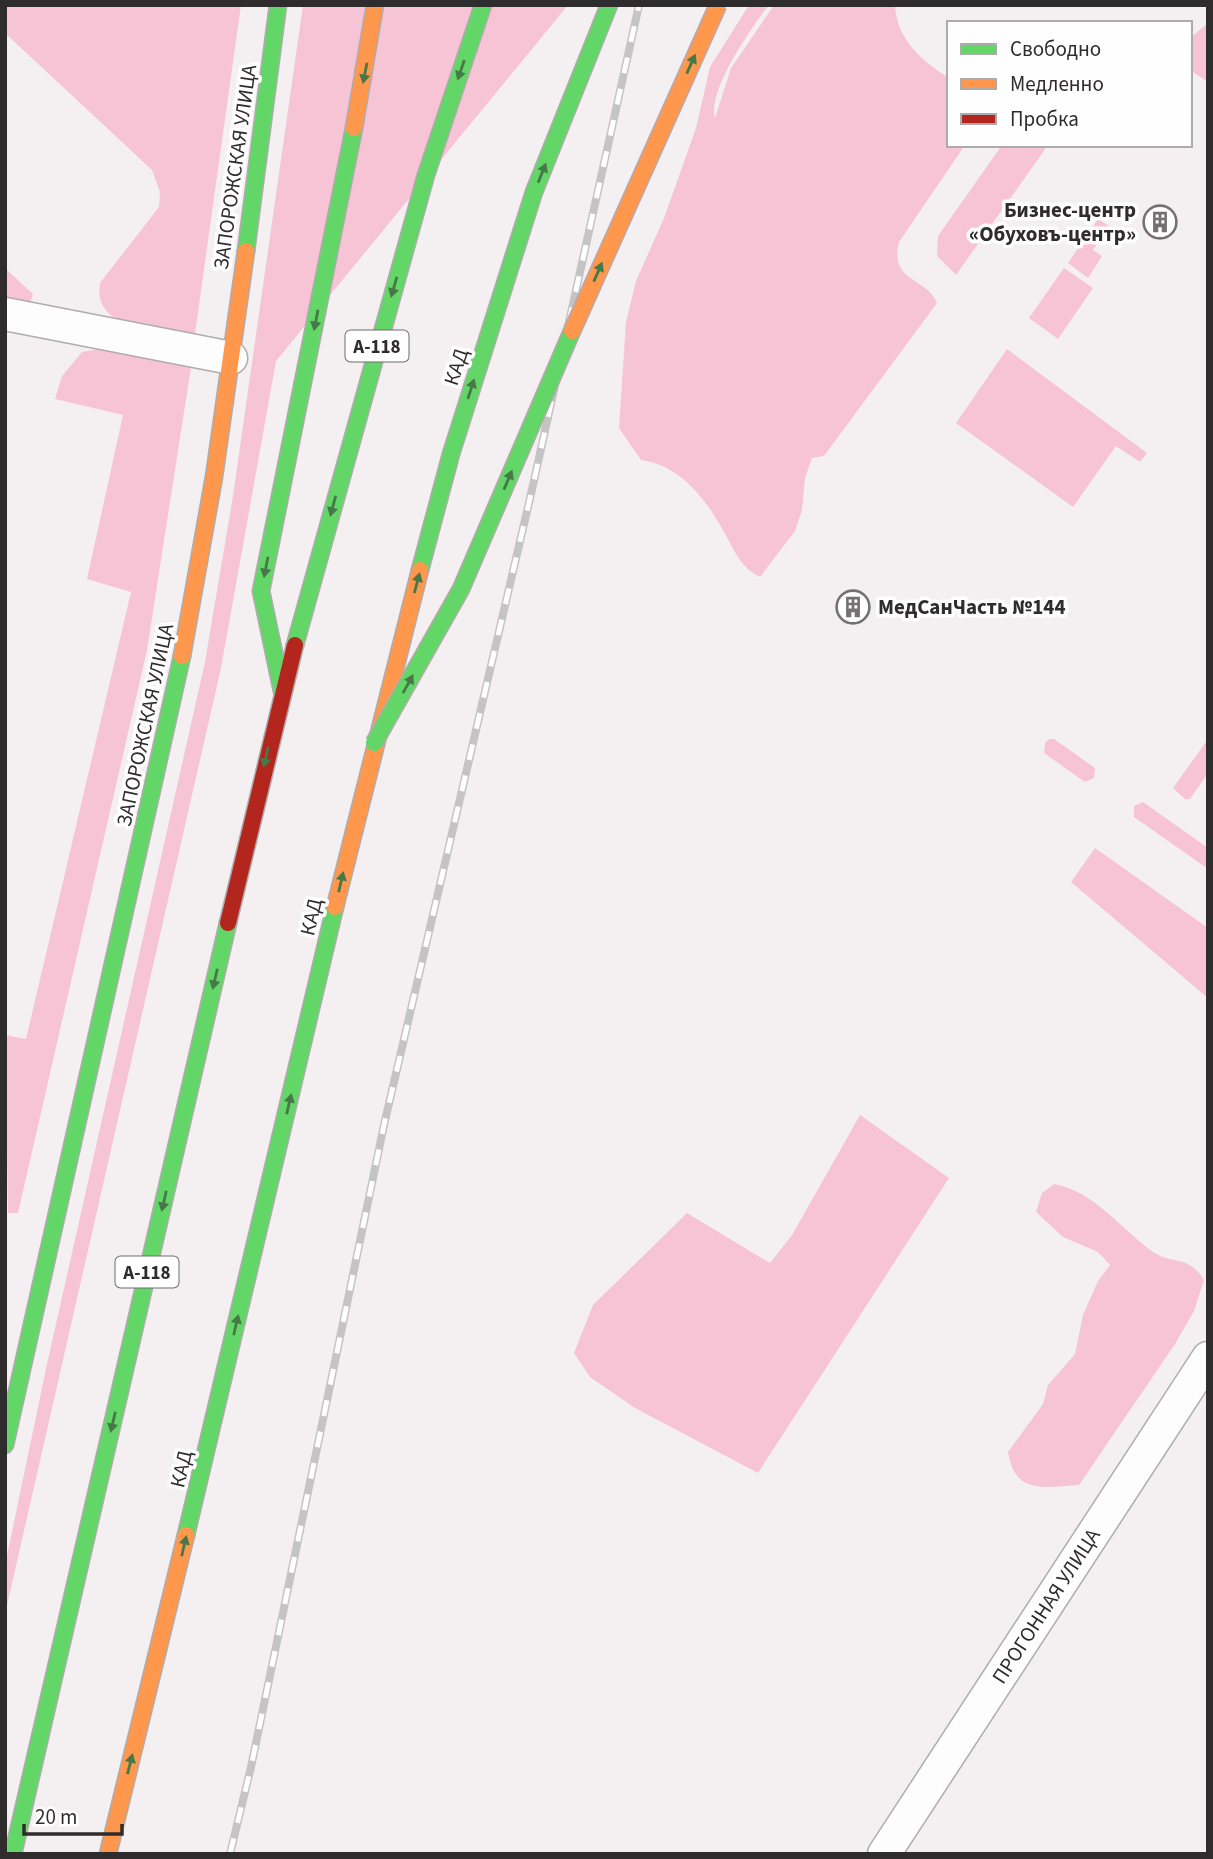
<svg xmlns="http://www.w3.org/2000/svg" width="1213" height="1859" viewBox="0 0 1213 1859" font-family="'Source Sans 3',sans-serif">
  <rect width="100%" height="100%" fill="#f4f0f2"/>
  <!-- green -->
  <g fill="#f7c4d6">
    <path d="M 5,5 L 241,5 L 194,341 C 162,333 91,330 100,283 L 159,207 L 160,192 L 152,170 L 5,33 Z"/>
    <polygon points="303,5 568,5 276,361 221,668 5,1614 5,1565 47,1364 205,662 233,496"/>
    <path d="M 749,5 L 769,5 C 752,27 707,91 715,118 L 731,68 L 774,5 L 895,5 C 897,40 921,60 949,78 L 949,145 L 965,145 L 899,242 C 889,283 927,277 937,303 L 824,456 L 812,458 L 805,478 L 802,510 L 795,531 L 760,577 C 740,567 735,551 724,532 C 706,499 680,465 641,460 L 619,428 L 626,322 L 636,281 L 664,218 L 696,128 L 710,67 Z"/>
    <polygon points="1208,23 1208,82 1190,70 1190,38"/>
    <polygon points="1002,145 1048,145 956,275 937,256 938,236"/>
    <polygon points="1098,219 1109,226 1093,250 1102,256 1088,278 1068,263"/>
    <polygon points="5,268 33,294 29,307 5,309"/>
    <polygon points="1064,268 1093,288 1058,339 1029,318"/>
    <polygon points="100,349 191,367 147,650 18,1213 8,1213 5,1035 26,1039 131,592 87,579 123,415 55,399 62,376 82,352"/>
    <polygon points="1007,349 1147,453 1140,462 1116,446 1073,507 956,423"/>
    <polygon points="1049,739 1054,739 1095,768 1094,778 1085,782 1044,753 1045,743"/>
    <polygon points="1208,739 1208,773 1190,799 1185,799 1173,788"/>
    <polygon points="1143,802 1208,848 1208,869 1134,817 1134,806"/>
    <polygon points="1095,848 1208,928 1208,998 1071,882"/>
    <polygon points="860,1115 949,1178 758,1473 635,1408 590,1377 574,1353 593,1305 687,1213 770,1263 792,1235"/>
    <path d="M 1054,1184 C 1094,1191 1121,1229 1153,1252 C 1172,1265 1188,1254 1204,1280 L 1194,1311 L 1175,1344 L 1079,1485 C 1043,1487 1015,1495 1008,1452 L 1043,1404 L 1048,1385 L 1075,1354 L 1083,1315 L 1098,1281 L 1110,1265 L 1098,1252 L 1063,1237 L 1036,1212 L 1042,1193 Z"/>
  </g>
  <g fill="none" stroke-linecap="round" stroke-linejoin="round">
    <defs>
      <g id="street">
        <polyline points="5,314 231,358"/>
        <polyline points="884,1854 1208,1358"/>
      </g>
      <g id="fast">
        <polyline points="246,251 278,5"/>
        <polyline points="420,570 451,454 534,192 609,5"/>
        <polyline points="295,645 426,175 483,5"/>
        <polyline points="282,691 261,591 354,128"/>
        <polyline points="5,1445 182,656"/>
        <polyline points="186,1535 335,907"/>
        <polyline points="13,1854 228,923"/>
      </g>
      <g id="slow">
        <polyline points="354,128 375,5"/>
        <polyline points="182,656 214,477 246,251"/>
        <polyline points="335,907 420,570"/>
        <polyline points="108,1854 186,1535"/>
      </g>
      <polyline id="jam" points="228,923 295,645"/>
    </defs>
    <!-- street casing -->
    <use href="#street" stroke="#afacad" stroke-width="35"/>
    <!-- fast casing -->
    <use href="#fast" stroke="#afacad" stroke-width="19"/>
    <!-- slow casing -->
    <use href="#slow" stroke="#afacad" stroke-width="19"/>
    <!-- jam casing -->
    <use href="#jam" stroke="#afacad" stroke-width="19"/>
    <!-- street -->
    <use href="#street" stroke="#fdfdfd" stroke-width="32"/>
    <!-- fast -->
    <use href="#fast" stroke="#63d668" stroke-width="16"/>
    <!-- slow -->
    <use href="#slow" stroke="#ff974d" stroke-width="16"/>
    <!-- jam -->
    <use href="#jam" stroke="#b3261e" stroke-width="16"/>
    <defs>
      <polyline id="rail" points="230,1854 251,1767 384,1125 531,494 639,5"/>
    </defs>
    <!-- rail casing -->
    <use href="#rail" stroke="#c4c4c4" stroke-width="8"/>
    <!-- rail -->
    <use href="#rail" stroke="#fffefe" stroke-width="5" stroke-dasharray="16" stroke-linecap="butt"/>
    <defs>
      <polyline id="fast-bridge" points="374,743 461,589 572,331"/>
      <polyline id="slow-bridge" points="572,331 718,5"/>
    </defs>
    <!-- fast-bridge casing -->
    <use href="#fast-bridge" stroke="#b7a9ae" stroke-width="19" stroke-linecap="butt"/>
    <!-- slow-bridge casing -->
    <use href="#slow-bridge" stroke="#b7a9ae" stroke-width="19" stroke-linecap="butt"/>
    <!-- fast-bridge -->
    <use href="#fast-bridge" stroke="#63d668" stroke-width="16"/>
    <!-- slow-bridge -->
    <use href="#slow-bridge" stroke="#ff974d" stroke-width="16"/>
  </g>
  <!-- one-way arrows -->
  <defs><path id="oneway-solid" d="M-6-.8H1V-3.2L6.5 0L1 3.2V.8H-6Z" transform="scale(1.75)"/></defs>
  <g fill="#467848">
    <use href="#oneway-solid" transform="translate(691 64) rotate(-66)"/>
    <use href="#oneway-solid" transform="translate(461 70) rotate(109)"/>
    <use href="#oneway-solid" transform="translate(365 73) rotate(101)"/>
    <use href="#oneway-solid" transform="translate(542 173) rotate(-68)"/>
    <use href="#oneway-solid" transform="translate(598 272) rotate(-66)"/>
    <use href="#oneway-solid" transform="translate(394 287) rotate(106)"/>
    <use href="#oneway-solid" transform="translate(316 320) rotate(101)"/>
    <use href="#oneway-solid" transform="translate(471 389) rotate(-72)"/>
    <use href="#oneway-solid" transform="translate(508 480) rotate(-67)"/>
    <use href="#oneway-solid" transform="translate(333 506) rotate(105)"/>
    <use href="#oneway-solid" transform="translate(266 567) rotate(101)"/>
    <use href="#oneway-solid" transform="translate(417 583) rotate(-75)"/>
    <use href="#oneway-solid" transform="translate(408 684) rotate(-61)"/>
    <use href="#oneway-solid" transform="translate(266 757) rotate(103)"/>
    <use href="#oneway-solid" transform="translate(341 882) rotate(-77)"/>
    <use href="#oneway-solid" transform="translate(215 979) rotate(103)"/>
    <use href="#oneway-solid" transform="translate(289 1104) rotate(-77)"/>
    <use href="#oneway-solid" transform="translate(164 1201) rotate(103)"/>
    <use href="#oneway-solid" transform="translate(236 1325) rotate(-77)"/>
    <use href="#oneway-solid" transform="translate(113 1422) rotate(103)"/>
    <use href="#oneway-solid" transform="translate(184 1546) rotate(-77)"/>
    <use href="#oneway-solid" transform="translate(130 1764) rotate(-76)"/>
  </g>
  <!-- icons -->
  <defs>
    <symbol id="building-ring" viewBox="-11 -11 22 22"><circle r="9.5" fill="#fffefe" stroke="#747172" stroke-width="1.5"/><path d="M-4-6H4V6H1V3H-1V6H-4ZM-2.5-4.3h1.7v1.8h-1.7ZM.8-4.3h1.7v1.8H.8ZM-2.5-1h1.7V.8h-1.7ZM.8-1h1.7V.8H.8Z" fill="#747172"/></symbol>
  </defs>
  <g fill-rule="evenodd">
    <use href="#building-ring" x="1141" y="203" width="38" height="38"/>
    <use href="#building-ring" x="834" y="588" width="38" height="38"/>
  </g>
  <g text-anchor="middle" stroke-width="7" stroke-linejoin="round" paint-order="stroke">
    <!-- shield labels -->
    <g fill="#fffefe" stroke="#6d6b6c" stroke-width="2">
      <rect x="345.5" y="330.5" width="63" height="31" rx="5"/>
      <rect x="115.5" y="1256.5" width="63" height="31" rx="5"/>
    </g>
    <g font-size="19" font-weight="bold" fill="#2f2c2d">
      <text x="377" y="353">А-118</text>
      <text x="147" y="1279">А-118</text>
    </g>
    <!-- street labels -->
    <g font-size="21" fill="#2f2c2d" stroke="#fffefe">
      <text transform="translate(235 167) rotate(-82)" y="7">ЗАПОРОЖСКАЯ УЛИЦА</text>
      <text transform="translate(456 367) rotate(-72)" y="7">КАД</text>
      <text transform="translate(145 725) rotate(-78)" y="7">ЗАПОРОЖСКАЯ УЛИЦА</text>
      <text transform="translate(311 917) rotate(-77)" y="7">КАД</text>
      <text transform="translate(181 1469) rotate(-77)" y="7">КАД</text>
      <text transform="translate(1046 1606) rotate(-57)" y="7">ПРОГОННАЯ УЛИЦА</text>
    </g>
    <!-- poi labels -->
    <g font-size="21" font-weight="bold" fill="#2f2c2d" stroke="#fffefe" text-anchor="end">
      <text x="1136" y="217">Бизнес-центр<tspan x="1136" dy="24">«Обуховъ-центр»</tspan></text>
      <text x="878" y="614" text-anchor="start">МедСанЧасть №144</text>
    </g>
  </g>
  <!-- border -->
  <rect width="1213" height="1859" fill="none" stroke="#2f2c2d" stroke-width="14"/>
  <!-- legend -->
  <rect x="947" y="21" width="245" height="126" fill="#fffefe" stroke="#acaaaa" stroke-width="2"/>
  <rect x="961" y="44" width="35" height="10" fill="#63d668" stroke="#acaaaa" stroke-width="2"/>
  <text x="1010" y="56" font-size="21" fill="#2f2c2d">Свободно</text>
  <rect x="961" y="79" width="35" height="10" fill="#ff974d" stroke="#acaaaa" stroke-width="2"/>
  <text x="1010" y="91" font-size="21" fill="#2f2c2d">Медленно</text>
  <rect x="961" y="114" width="35" height="10" fill="#b3261e" stroke="#acaaaa" stroke-width="2"/>
  <text x="1010" y="126" font-size="21" fill="#2f2c2d">Пробка</text>
  <!-- scale -->
  <path d="M24 1824v10h98v-10" fill="none" stroke="#2f2c2d" stroke-width="3.5"/>
  <text x="35" y="1824" font-size="21" fill="#2f2c2d" stroke="#fffefe" stroke-width="5" paint-order="stroke">20 m</text>
</svg>
